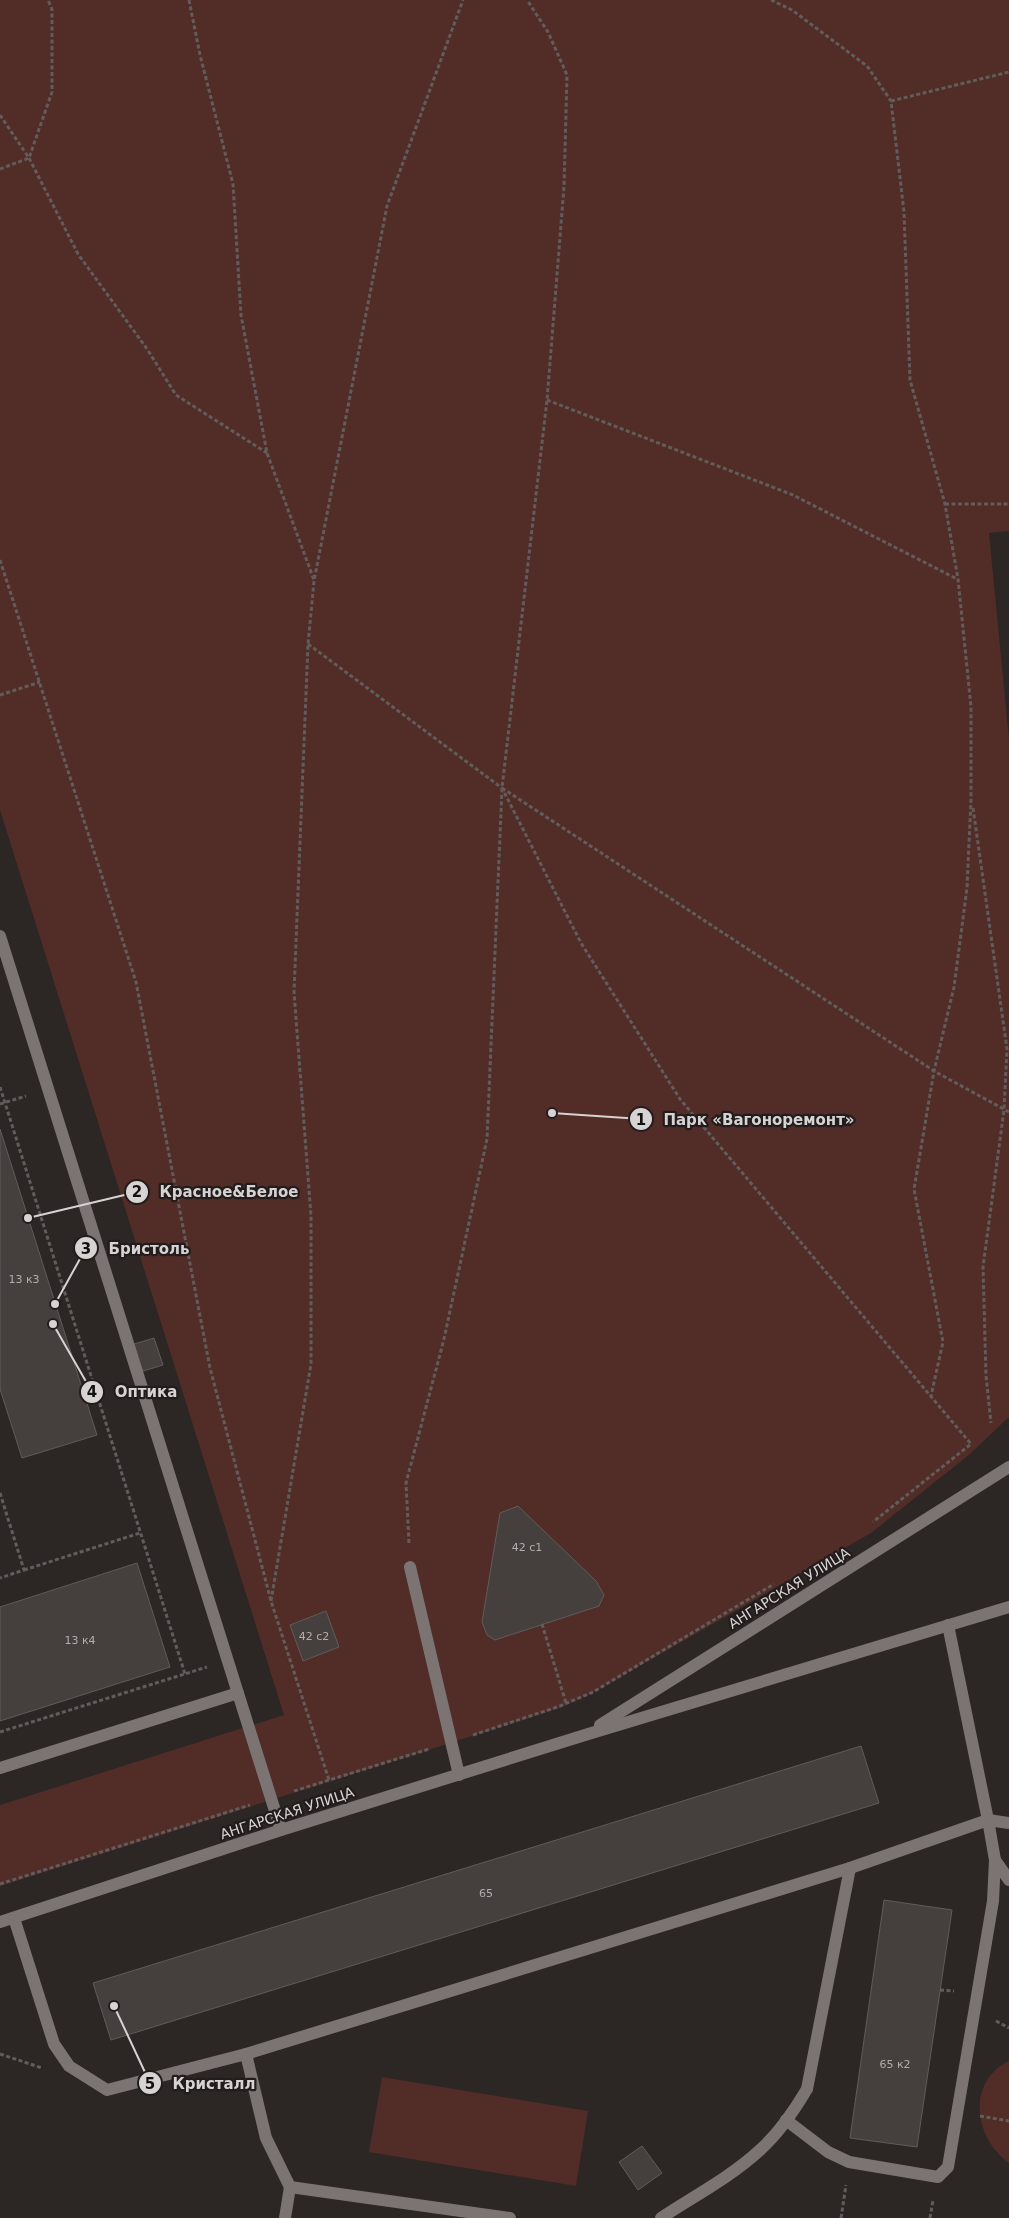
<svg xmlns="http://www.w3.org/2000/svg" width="1009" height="2218" viewBox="0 0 1009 2218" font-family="'DejaVu Sans',sans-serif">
  <rect width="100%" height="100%" fill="#2c2625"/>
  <!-- green -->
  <g fill="#522c26">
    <polygon points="0,0 1009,0 1009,531 989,533 1009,739 1009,1417 970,1454 871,1533 594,1692 560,1708 0,1886 0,1805 284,1715 0,810"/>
    <path d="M 1009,2061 L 1009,2163 C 974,2139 966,2081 1009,2061 Z"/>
    <polygon points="382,2077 588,2111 576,2186 369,2152"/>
  </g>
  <!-- building -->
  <g fill="#453f3e" stroke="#625b5a">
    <polygon points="0,1129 97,1435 22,1458 0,1389"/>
    <polygon points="154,1338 163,1365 140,1372 131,1345"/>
    <polygon points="518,1506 596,1581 604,1595 599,1606 495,1640 487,1635 482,1622 500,1513"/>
    <polygon points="137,1563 170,1667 0,1721 0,1607"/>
    <polygon points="326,1611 339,1647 303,1661 290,1625"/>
    <polygon points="861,1746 879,1803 111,2040 93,1983"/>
    <polygon points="884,1900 952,1910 917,2147 850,2138"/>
    <polygon points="642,2146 662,2173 638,2190 619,2162"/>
  </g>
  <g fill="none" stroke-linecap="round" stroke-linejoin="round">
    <!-- path -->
    <g stroke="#625d5c" stroke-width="3" stroke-dasharray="4 2.5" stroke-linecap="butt">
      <polyline points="189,0 200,55 233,184 241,315 267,453 314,580"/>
      <polyline points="771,0 792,10 867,66 891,101 904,212 910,380 945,504 958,579 971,707 971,800 967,888 954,987 934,1071 914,1189 943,1342 931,1396"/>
      <polyline points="891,101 1009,72"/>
      <polyline points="0,115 29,158 78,254 147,349 176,395 267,453"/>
      <polyline points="0,169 29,158 52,92 52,9 48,0"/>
      <polyline points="547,400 793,495 957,579"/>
      <polyline points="945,504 1009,504"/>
      <polyline points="0,560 136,982 210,1368 271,1601 329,1780"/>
      <polyline points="308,644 502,788 581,943 680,1099 971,1444 873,1522"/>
      <polyline points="0,695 40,682"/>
      <polyline points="502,788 934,1071 1009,1112"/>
      <polyline points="973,808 1007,1049 1004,1110 983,1267 986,1376 991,1423"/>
      <polyline points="0,1087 185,1674"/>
      <polyline points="0,1104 26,1096"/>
      <polyline points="0,1493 24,1570 0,1578"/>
      <polyline points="409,1543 406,1483 444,1339 487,1139 502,788 547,400 564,187 567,75 548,32 527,0"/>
      <polyline points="24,1570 140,1533"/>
      <polyline points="271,1601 311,1364 311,1216 294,992 308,644 314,581 387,206 463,0"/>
      <polyline points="542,1624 566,1703"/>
      <polyline points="0,1732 207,1667"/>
      <polyline points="473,1735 560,1706 593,1692 774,1584"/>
      <polyline points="294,1791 429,1749"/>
      <polyline points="0,1884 250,1805"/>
      <polyline points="940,1990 954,1991"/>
      <polyline points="996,2021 1009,2028"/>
      <polyline points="0,2054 42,2068"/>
      <polyline points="980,2116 1009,2121"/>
      <polyline points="841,2218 846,2185"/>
      <polyline points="930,2218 933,2200"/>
    </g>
    <!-- lane -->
    <g stroke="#7b7473" stroke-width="12">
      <polyline points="0,936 281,1830"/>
      <polyline points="410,1567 459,1775"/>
      <polyline points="0,1768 238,1693"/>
      <polyline points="995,1860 1009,1880"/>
      <polyline points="14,1918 54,2044 69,2066 107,2090 246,2054 266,2138 290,2187 510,2218"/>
      <polyline points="246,2054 850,1868 988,1820 948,1625"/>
      <polyline points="786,2120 828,2152 849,2162 938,2177 948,2167 993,1901 995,1860 988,1820 1009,1823"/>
      <polyline points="285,2218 290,2187"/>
      <path d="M 661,2218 C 694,2196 731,2177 760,2150 C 779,2133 794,2111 807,2089 L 850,1868"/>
    </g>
    <!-- secondary -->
    <g stroke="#7b7473" stroke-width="12">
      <polyline points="600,1725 1009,1467"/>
      <polyline points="0,1922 281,1830 585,1735 1009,1607"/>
    </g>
  </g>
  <g text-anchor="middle" stroke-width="4.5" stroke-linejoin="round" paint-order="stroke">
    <!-- number labels -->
    <g font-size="11" fill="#b2aead">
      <text x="24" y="1283">13 к3</text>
      <text x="527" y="1551">42 с1</text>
      <text x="314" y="1640">42 с2</text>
      <text x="80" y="1644">13 к4</text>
      <text x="486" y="1897">65</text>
      <text x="895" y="2068">65 к2</text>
    </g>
    <!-- street labels -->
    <g font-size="14" fill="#d7d3d2" stroke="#221d1c">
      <text transform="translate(789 1588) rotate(-32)" y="5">АНГАРСКАЯ УЛИЦА</text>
      <text transform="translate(287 1813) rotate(-18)" y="5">АНГАРСКАЯ УЛИЦА</text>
    </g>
  </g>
  <!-- callouts -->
  <path fill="none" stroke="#d7d3d2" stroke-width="2" d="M552 1113L641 1119M28 1218L137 1192M55 1304L86 1248M53 1324L92 1392M114 2006L150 2083"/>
  <g fill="#d7d3d2" stroke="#221d1c" stroke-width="2">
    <circle cx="552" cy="1113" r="5"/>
    <circle cx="28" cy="1218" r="5"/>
    <circle cx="55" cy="1304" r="5"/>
    <circle cx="53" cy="1324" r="5"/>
    <circle cx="114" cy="2006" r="5"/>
    <circle cx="641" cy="1119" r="12"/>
    <circle cx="137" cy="1192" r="12"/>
    <circle cx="86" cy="1248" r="12"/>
    <circle cx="92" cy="1392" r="12"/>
    <circle cx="150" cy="2083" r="12"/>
  </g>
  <g font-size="15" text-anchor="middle" font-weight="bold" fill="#111">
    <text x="641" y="1125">1</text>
    <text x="137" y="1197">2</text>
    <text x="86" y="1254">3</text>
    <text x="92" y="1397">4</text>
    <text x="150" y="2089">5</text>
  </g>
  <g font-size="15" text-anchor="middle" font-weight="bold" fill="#d7d3d2" stroke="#221d1c" stroke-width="4.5" stroke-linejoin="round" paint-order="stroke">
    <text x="759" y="1125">Парк «Вагоноремонт»</text>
    <text x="229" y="1197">Красное&amp;Белое</text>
    <text x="149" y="1254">Бристоль</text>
    <text x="146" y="1397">Оптика</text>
    <text x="214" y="2089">Кристалл</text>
  </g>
</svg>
